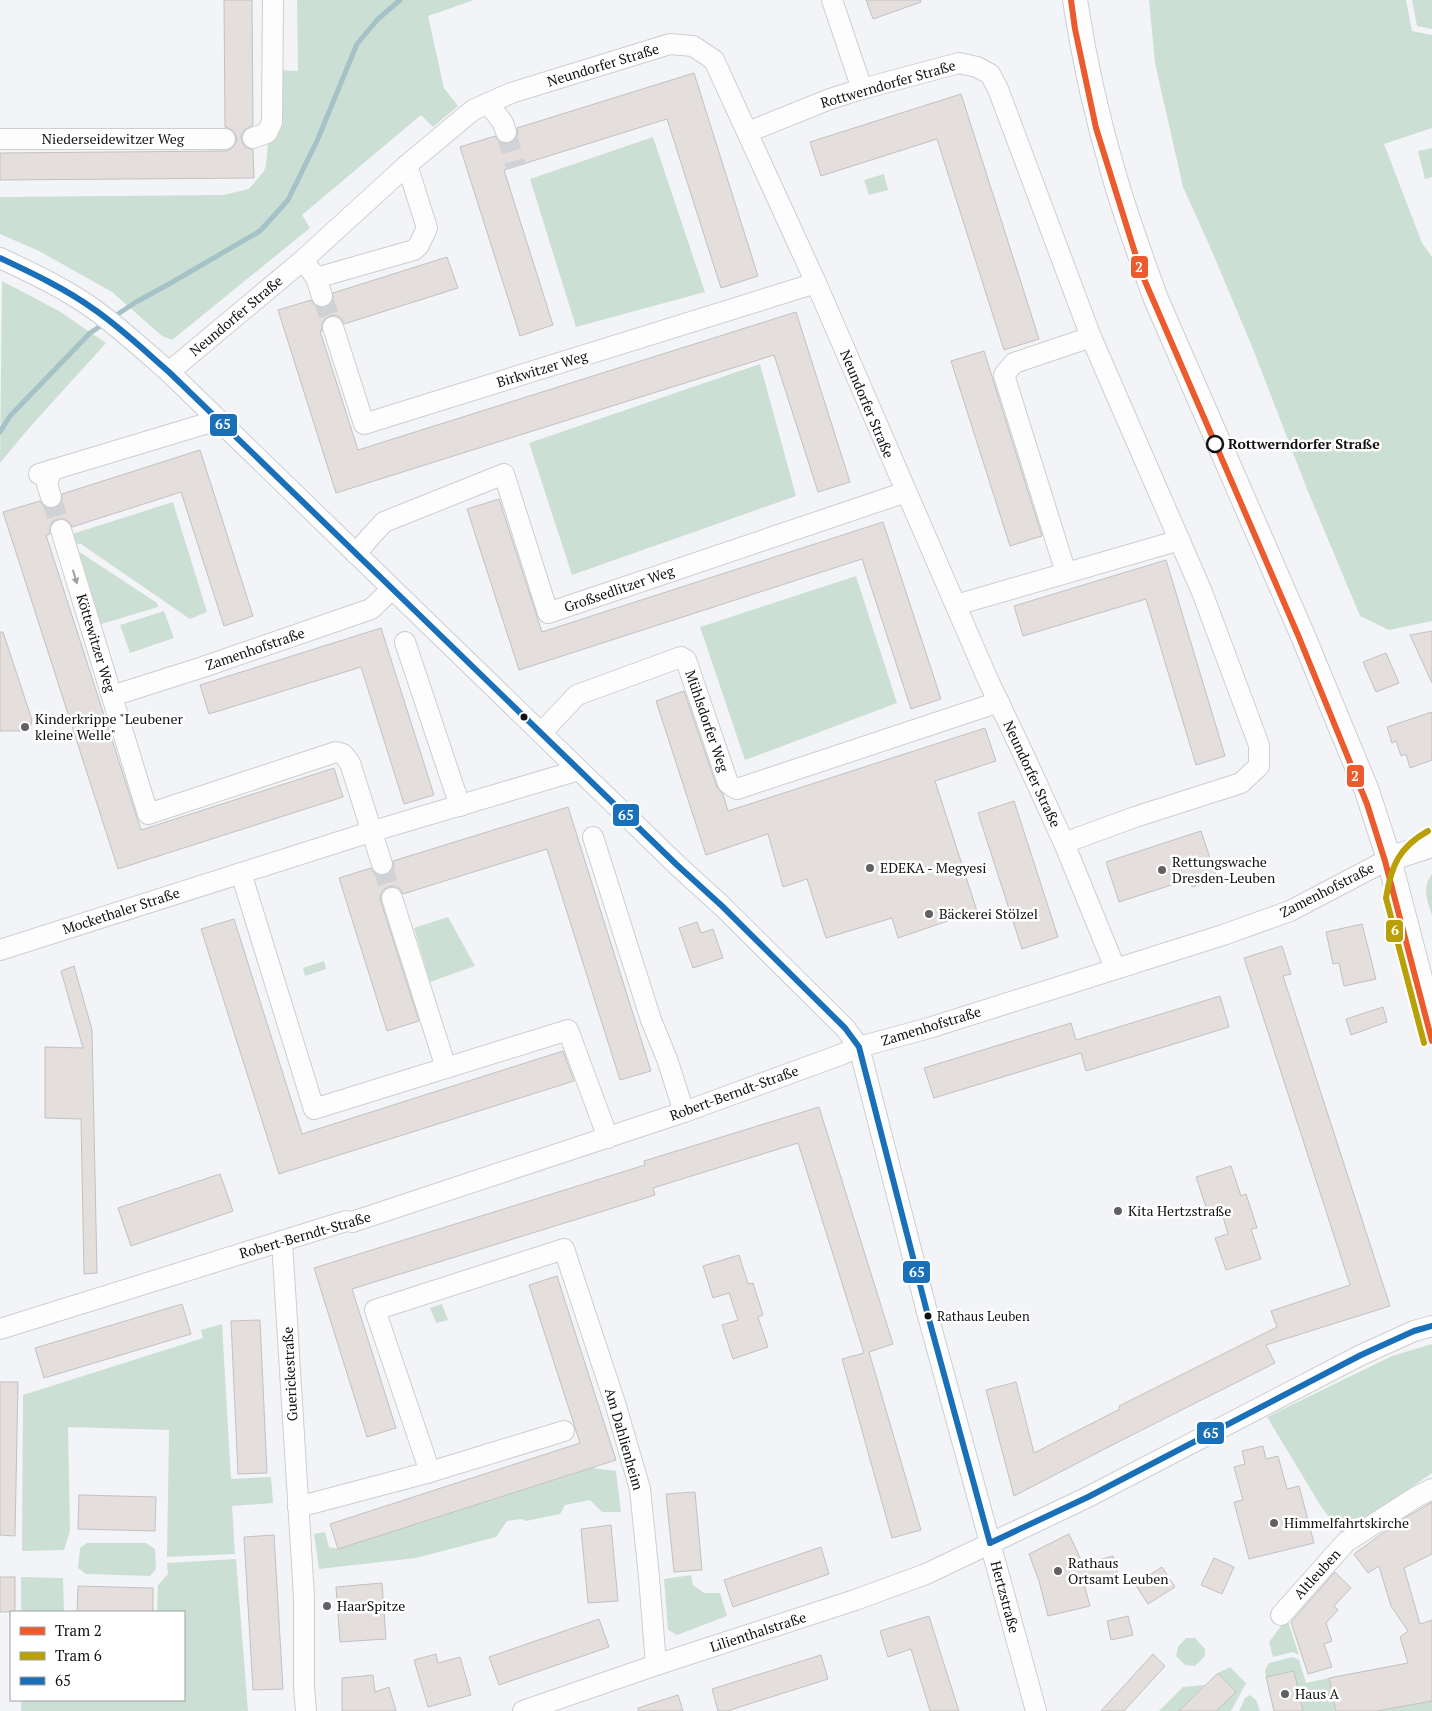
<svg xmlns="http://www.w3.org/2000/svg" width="1432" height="1711" viewBox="0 0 1432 1711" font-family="'PT Serif',serif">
  <rect width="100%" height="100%" fill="#f3f4f7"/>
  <!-- green -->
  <g fill="#ccdfd5">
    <polygon points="297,0 474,0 428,16 444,88 458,106 433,127 421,115 302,215 310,228 172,340 162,336 112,292 39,251 0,234 0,197 223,195 249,189 264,171 266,165 275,70 298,71"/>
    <polygon points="1149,0 1406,0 1412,31 1432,35 1432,128 1384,144 1422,243 1432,257 1432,621 1389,630 1360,616 1307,489 1253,349 1211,249 1183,187 1155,63"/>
    <polygon points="1412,0 1432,0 1432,29 1417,26"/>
    <polygon points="653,137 705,292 576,327 530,179"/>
    <polygon points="1432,148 1432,177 1425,179 1418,151"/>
    <polygon points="884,174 888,190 869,195 864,180"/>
    <polygon points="2,281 59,311 106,343 29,428 0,463"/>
    <polygon points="760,364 796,496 572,575 529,443"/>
    <polygon points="173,502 207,612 190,619 81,544 69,545 66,536"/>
    <polygon points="78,551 157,603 158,607 95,626"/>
    <polygon points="856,576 897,703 745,760 700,627"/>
    <polygon points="164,611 174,638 130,653 120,625"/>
    <path d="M 1432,874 L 1432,916 C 1428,900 1421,889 1432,874 Z"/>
    <polygon points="448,917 475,966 430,982 414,928"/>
    <polygon points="324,961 326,969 305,976 303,968"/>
    <polygon points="442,1304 448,1320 436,1323 430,1308"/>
    <polygon points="222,1324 231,1479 271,1477 273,1503 232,1506 235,1554 167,1557 169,1430 68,1427 70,1531 64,1550 22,1551 23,1395 203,1338 201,1330"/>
    <polygon points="1432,1344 1432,1473 1343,1535 1322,1508 1267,1417 1392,1356"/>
    <polygon points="592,1468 616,1471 621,1512 602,1512 590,1500 565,1505 560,1514 526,1521 522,1519 507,1521 496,1537 416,1558 319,1569 314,1534 325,1532 329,1547 338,1549"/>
    <polygon points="87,1543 146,1543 155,1549 156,1569 150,1576 86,1574 78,1568 80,1548"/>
    <polygon points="236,1559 248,1711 21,1711 21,1700 184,1700 184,1612 157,1612 158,1585 168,1574 167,1563"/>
    <polygon points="691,1575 693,1585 704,1593 720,1593 727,1616 677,1635 668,1630 664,1579"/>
    <polygon points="21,1577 63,1578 64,1612 21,1612"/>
    <polygon points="1287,1618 1299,1655 1293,1652 1273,1657 1269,1642"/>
    <polygon points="1186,1638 1195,1638 1205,1649 1205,1656 1195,1666 1185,1665 1176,1656 1178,1647"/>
    <polygon points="1293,1657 1299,1660 1306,1683 1329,1678 1336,1711 1303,1711 1294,1671 1266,1677 1265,1670 1269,1663"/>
    <polygon points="1230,1667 1246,1683 1231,1711 1216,1711 1236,1692 1218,1673"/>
    <polygon points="1205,1685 1179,1711 1159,1711 1183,1687"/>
    <polygon points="1250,1695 1256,1700 1260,1711 1239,1711 1245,1698"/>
    <polygon points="1432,1701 1432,1711 1377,1711"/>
  </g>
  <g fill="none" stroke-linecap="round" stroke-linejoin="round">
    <!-- stream -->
    <g stroke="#a5c2c6" stroke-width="5">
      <polyline points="112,318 136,302 169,284 260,231 288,200 317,141 357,44 378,19 400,0"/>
      <polyline points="0,432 10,416 90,333 105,323"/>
    </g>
  </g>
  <!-- building -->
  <g fill="#e4dedc" stroke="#c2c1c2">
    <polygon points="224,0 252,0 253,125 244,130 241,136 242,142 245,147 253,150 254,178 0,180 0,153 226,151 231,149 235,144 237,139 235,134 231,129 225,127"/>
    <polygon points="866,0 920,0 921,2 873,19"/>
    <polygon points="694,73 758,276 721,288 667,119 504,170 553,325 520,336 460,147 495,136 499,141 503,143 509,143 515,139 518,134 517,128"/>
    <polygon points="961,94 1039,339 1004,350 937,139 821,176 810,142"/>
    <polygon points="447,257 458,288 344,324 341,318 335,315 330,316 325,319 322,324 322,331 320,331 358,450 796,312 850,482 818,492 774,355 336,493 278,310 311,300 315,305 319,307 325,307 331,303 333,299 333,293"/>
    <polygon points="984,351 1042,536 1010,546 951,361"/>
    <polygon points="200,450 253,616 224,626 181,492 72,527 69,522 64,519 57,519 52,522 50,527 50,534 46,535 141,830 334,768 343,797 118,869 3,512 40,501 43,505 48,508 55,508 60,505 62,500 62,494"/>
    <polygon points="499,499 542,632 883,522 941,699 911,709 862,559 519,670 467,509"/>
    <polygon points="1166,560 1225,756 1196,765 1146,599 1023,636 1014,606"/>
    <polygon points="381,628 434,795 404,804 361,667 209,714 200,685"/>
    <polygon points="1432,631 1432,683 1410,635"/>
    <polygon points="0,632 3,632 32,720 30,729 26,731 0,731"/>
    <polygon points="1386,653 1399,683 1376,692 1363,662"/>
    <polygon points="684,691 717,787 723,794 728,811 985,728 996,761 935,781 977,911 898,938 892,918 826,938 807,879 783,887 768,834 706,855 656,701"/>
    <polygon points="1432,712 1432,760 1410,768 1406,754 1401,756 1396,741 1392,743 1387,727"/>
    <polygon points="1014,801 1058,937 1022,949 978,813"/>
    <polygon points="568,807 651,1071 620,1080 547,849 403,894 400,889 394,886 388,887 383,890 380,896 381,902 419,1021 387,1031 339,878 371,868 374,873 380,876 385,875 391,872 394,866 393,861"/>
    <polygon points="1201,831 1217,879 1192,887 1190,879 1119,902 1106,862"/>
    <polygon points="234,919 302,1134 563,1051 574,1081 279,1174 201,929"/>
    <polygon points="697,922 701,933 713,929 723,958 693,968 679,928"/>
    <polygon points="1362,924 1376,979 1344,986 1339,963 1333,964 1326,932"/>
    <polygon points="1282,946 1291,974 1283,976 1390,1306 1266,1345 1275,1363 1122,1440 1014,1496 986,1390 1016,1382 1034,1453 1120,1409 1119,1406 1277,1327 1271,1311 1350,1285 1244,958"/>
    <polygon points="74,966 92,1030 97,1273 84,1274 81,1119 45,1118 45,1047 83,1048 61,971"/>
    <polygon points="1220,996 1229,1027 1086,1071 1081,1053 934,1098 924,1068 1071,1023 1076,1040"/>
    <polygon points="1383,1007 1387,1022 1351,1035 1346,1019"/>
    <polygon points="819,1107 893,1344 869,1352 921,1530 892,1538 842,1359 864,1353 798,1143 653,1188 655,1195 352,1289 396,1428 367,1437 314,1268 632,1169 645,1165 644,1161"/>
    <polygon points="1231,1166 1241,1196 1246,1194 1257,1228 1251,1229 1261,1259 1226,1270 1215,1238 1228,1234 1220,1206 1207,1210 1196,1177"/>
    <polygon points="220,1174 233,1211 131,1246 118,1208"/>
    <polygon points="739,1255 748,1284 753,1283 763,1315 758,1317 768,1347 733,1359 722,1325 738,1320 729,1293 713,1298 703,1266"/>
    <polygon points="557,1276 616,1460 338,1549 330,1524 580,1443 529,1285"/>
    <polygon points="182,1304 191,1334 44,1378 35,1348"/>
    <polygon points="260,1320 267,1473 238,1474 231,1321"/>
    <polygon points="0,1382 18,1382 15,1536 0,1535"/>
    <polygon points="1263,1446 1266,1459 1278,1456 1287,1489 1299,1486 1314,1543 1249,1559 1234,1502 1243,1500 1234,1467 1245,1464 1242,1451"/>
    <polygon points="695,1492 702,1570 674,1572 666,1494"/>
    <polygon points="79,1495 156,1497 155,1531 78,1529"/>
    <polygon points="1432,1502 1432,1554 1404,1568 1420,1624 1432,1620 1432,1701 1377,1711 1336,1711 1329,1678 1408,1663 1400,1637 1408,1631 1391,1606 1379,1566 1368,1573 1354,1554 1398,1522"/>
    <polygon points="611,1525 618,1601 588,1603 581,1529"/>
    <polygon points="1069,1534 1083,1564 1113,1556 1118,1575 1084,1584 1090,1606 1048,1616 1039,1581 1029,1554"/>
    <polygon points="274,1535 283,1689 253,1690 244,1537"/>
    <polygon points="821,1547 829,1574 733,1607 724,1580"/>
    <polygon points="1214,1558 1234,1567 1222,1594 1201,1585"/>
    <polygon points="1162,1567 1175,1587 1148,1604 1135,1584"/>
    <polygon points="1335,1572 1351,1588 1334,1606 1338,1610 1326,1623 1332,1641 1324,1644 1332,1667 1308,1674 1291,1622"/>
    <rect x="0" y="1577" width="15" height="35"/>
    <polygon points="382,1583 386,1639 340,1642 336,1587"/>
    <polygon points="78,1586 153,1588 153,1612 77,1612"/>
    <polygon points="929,1616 943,1661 959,1711 930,1711 911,1649 888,1657 880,1631"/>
    <polygon points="1128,1616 1133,1635 1111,1640 1107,1621"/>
    <polygon points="599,1619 609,1647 499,1685 489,1657"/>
    <polygon points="436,1654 438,1663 460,1657 471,1695 428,1707 414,1660"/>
    <polygon points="1153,1654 1165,1666 1124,1711 1101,1711"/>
    <polygon points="821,1655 828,1679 727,1711 718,1711 712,1689"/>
    <polygon points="1294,1671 1303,1711 1274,1711 1266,1677"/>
    <polygon points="1218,1673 1236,1692 1216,1711 1179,1711"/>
    <polygon points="373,1675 375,1692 389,1687 396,1711 342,1711 342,1678"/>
    <polygon points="678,1695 683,1711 638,1711 638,1708"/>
  </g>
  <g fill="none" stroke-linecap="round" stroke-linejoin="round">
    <!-- minor-tunnel -->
    <g stroke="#d1d2d5" stroke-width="20" stroke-dasharray="20 10" stroke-linecap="butt">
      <polyline points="506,132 516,167"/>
      <polyline points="322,296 333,327"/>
      <polyline points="51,497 61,530"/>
      <polyline points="382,864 392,898"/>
    </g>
    <defs>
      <g id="minor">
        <polyline points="832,0 862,89"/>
        <polyline points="488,103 503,123 506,132"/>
        <polyline points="748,132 830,99 862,89 959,63 977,67 990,74 998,89 1091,337 1202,592 1259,745 1259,766 1241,783 1135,817 1064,843"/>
        <polyline points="253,138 267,133 272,122 273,0"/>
        <polyline points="0,139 225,139"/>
        <path d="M 0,258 C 32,273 66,289 95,310 C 121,329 145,351 169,372 L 677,865 L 722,906 L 845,1028 L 859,1047 L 927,1312 L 1036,1711"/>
        <polyline points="309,268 316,278 322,296"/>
        <polyline points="316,278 414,250 419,245 427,228 407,165"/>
        <polyline points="333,327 364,424 816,283"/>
        <polyline points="169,372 303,260 407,165 473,110 511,93 670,44 693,46 714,60 816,283 988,680 1021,749 1064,843 1115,968"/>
        <polyline points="39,474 218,420"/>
        <polyline points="51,497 47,484 52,470"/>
        <polyline points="61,530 148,814 336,752 343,754 350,763 382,864"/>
        <polyline points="356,554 370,537 384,522 504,474 548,613 906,492"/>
        <polyline points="1066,573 1004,375 1014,363 1091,337"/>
        <polyline points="956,605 1180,540"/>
        <polyline points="405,642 460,806"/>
        <polyline points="112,696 203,667 371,609 392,589"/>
        <polyline points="541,733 577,695 681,657 686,660 728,783 733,787 737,789 999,702"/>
        <polyline points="593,837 651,1020 667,1059 684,1112"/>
        <polyline points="241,873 314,1109 568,1030 608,1138"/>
        <polyline points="392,898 446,1068"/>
        <polyline points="0,950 370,832 579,770"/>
        <polyline points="282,1241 304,1597 304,1687 306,1711"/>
        <polyline points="0,1329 346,1221 352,1222 684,1112 840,1055 859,1047 929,1028 1223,935 1290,911 1389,859"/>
        <polyline points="430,1472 375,1310 564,1249 615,1403 640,1489 649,1577 656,1665"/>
        <polyline points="298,1507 430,1472 564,1431"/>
        <polyline points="1281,1615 1346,1542 1416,1497 1432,1489"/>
        <polyline points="523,1711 656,1665 855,1600 926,1574 1088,1497 1361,1355 1414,1331 1432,1326"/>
      </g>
      <g id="tertiary">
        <path d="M 1075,0 C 1084,59 1097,118 1114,175 C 1126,217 1141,258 1156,299 L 1303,636 L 1367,791 L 1389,859 L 1432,1024"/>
        <polyline points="1389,859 1432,845"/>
      </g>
    </defs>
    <!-- minor casing -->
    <use href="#minor" stroke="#ccced0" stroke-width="22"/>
    <!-- tertiary casing -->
    <use href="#tertiary" stroke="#ccced0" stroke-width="26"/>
    <!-- minor -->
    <use href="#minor" stroke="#fdfdfe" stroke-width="20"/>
    <!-- tertiary -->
    <use href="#tertiary" stroke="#fdfdfe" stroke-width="24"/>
    <defs>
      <g id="bus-1">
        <path d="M 0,258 C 32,273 66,289 95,310 C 121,328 145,351 169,372 L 677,865 L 722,906 L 845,1028 L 859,1047 L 927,1312 L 990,1543"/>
        <polyline points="990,1543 1088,1497 1361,1355 1414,1331 1432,1326"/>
      </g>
    </defs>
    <!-- bus-1 casing -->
    <use href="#bus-1" stroke="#fff" stroke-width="10"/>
    <!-- bus-1 -->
    <use href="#bus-1" stroke="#1a70b8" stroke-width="6"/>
    <defs>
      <polyline id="tram-1" points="1071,0 1075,29 1096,128 1141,272 1298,635 1367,804 1385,861 1432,1041"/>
      <path id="tram-2" d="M 1424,1043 L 1386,898 C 1391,866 1399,847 1428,831"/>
    </defs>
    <!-- tram-1 casing -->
    <use href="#tram-1" stroke="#fff" stroke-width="10"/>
    <!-- tram-2 casing -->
    <use href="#tram-2" stroke="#fff" stroke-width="10"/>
    <!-- tram-1 -->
    <use href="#tram-1" stroke="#eb5b2d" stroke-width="6"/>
    <!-- tram-2 -->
    <use href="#tram-2" stroke="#b8a006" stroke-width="6"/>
  </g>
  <!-- one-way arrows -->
  <defs><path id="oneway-solid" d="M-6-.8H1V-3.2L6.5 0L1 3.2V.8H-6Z" transform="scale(1.25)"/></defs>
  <use fill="#9f9fa0" href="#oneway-solid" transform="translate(75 577) rotate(73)"/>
  <!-- markers -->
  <circle fill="#fff" stroke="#121214" stroke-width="2.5" cx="1215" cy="444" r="8"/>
  <g fill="#121214" stroke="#fff" stroke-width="2">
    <circle cx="524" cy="717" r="4.5"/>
    <circle cx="928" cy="1316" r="4.5"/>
  </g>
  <g fill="#616163" stroke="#fff" stroke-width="2">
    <circle cx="25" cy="727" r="5"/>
    <circle cx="870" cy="868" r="5"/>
    <circle cx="1162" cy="870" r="5"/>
    <circle cx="929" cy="914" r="5"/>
    <circle cx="1118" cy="1211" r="5"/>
    <circle cx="1274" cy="1523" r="5"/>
    <circle cx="1058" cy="1571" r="5"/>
    <circle cx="327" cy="1606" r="5"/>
    <circle cx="1285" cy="1694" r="5"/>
  </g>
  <g text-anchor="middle" stroke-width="5" stroke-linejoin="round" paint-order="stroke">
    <!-- bus labels -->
    <g font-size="13" fill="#121214" stroke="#fff" text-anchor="start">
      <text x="937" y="1321">Rathaus Leuben</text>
    </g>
    <!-- street labels -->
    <g font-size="14" fill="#121214" stroke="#fff">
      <text transform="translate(603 65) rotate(-17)" y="5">Neundorfer Straße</text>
      <text transform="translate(888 84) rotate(-16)" y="5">Rottwerndorfer Straße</text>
      <text x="113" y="144">Niederseidewitzer Weg</text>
      <text transform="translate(236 316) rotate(-40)" y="5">Neundorfer Straße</text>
      <text transform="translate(542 369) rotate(-17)" y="5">Birkwitzer Weg</text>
      <text transform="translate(867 404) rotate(67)" y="5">Neundorfer Straße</text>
      <text transform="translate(619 589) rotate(-19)" y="5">Großsedlitzer Weg</text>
      <text transform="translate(96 643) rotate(73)" y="5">Köttewitzer Weg</text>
      <text transform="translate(255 649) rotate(-19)" y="5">Zamenhofstraße</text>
      <text transform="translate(707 721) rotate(71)" y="5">Mühlsdorfer Weg</text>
      <text transform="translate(1032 774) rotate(65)" y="5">Neundorfer Straße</text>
      <text transform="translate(1327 890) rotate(-27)" y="5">Zamenhofstraße</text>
      <text transform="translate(121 911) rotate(-18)" y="5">Mockethaler Straße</text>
      <text transform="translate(931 1026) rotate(-17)" y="5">Zamenhofstraße</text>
      <text transform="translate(734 1093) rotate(-20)" y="5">Robert-Berndt-Straße</text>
      <text transform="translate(305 1235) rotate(-16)" y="5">Robert-Berndt-Straße</text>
      <text transform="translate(290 1374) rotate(-93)" y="5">Guerickestraße</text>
      <text transform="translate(624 1439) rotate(74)" y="5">Am Dahlienheim</text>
      <text transform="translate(1317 1574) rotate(-48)" y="5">Altleuben</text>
      <text transform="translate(1005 1597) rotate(75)" y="5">Hertzstraße</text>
      <text transform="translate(758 1632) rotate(-18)" y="5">Lilienthalstraße</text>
    </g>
    <!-- stop labels -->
    <g font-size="14" font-weight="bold" fill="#121214" stroke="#fff" text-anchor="start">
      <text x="1228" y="449">Rottwerndorfer Straße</text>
    </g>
    <!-- poi labels -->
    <g font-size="14" fill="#121214" stroke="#fff" text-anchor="start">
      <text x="35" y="724">Kinderkrippe "Leubener<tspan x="35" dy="16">kleine Welle"</tspan></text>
      <text x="1172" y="867">Rettungswache<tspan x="1172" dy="16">Dresden-Leuben</tspan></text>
      <text x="880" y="873">EDEKA - Megyesi</text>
      <text x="939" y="919">Bäckerei Stölzel</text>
      <text x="1128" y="1216">Kita Hertzstraße</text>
      <text x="1284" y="1528">Himmelfahrtskirche</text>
      <text x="1068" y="1568">Rathaus<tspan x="1068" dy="16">Ortsamt Leuben</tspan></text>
      <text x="337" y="1611">HaarSpitze</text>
      <text x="1295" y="1699">Haus A</text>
    </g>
  </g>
  <g stroke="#fff" stroke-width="2">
    <rect x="1130" y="255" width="19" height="24" rx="5" fill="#eb5b2d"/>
    <rect x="209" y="413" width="29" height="24" rx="5" fill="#1a70b8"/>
    <rect x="1346" y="764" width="19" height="24" rx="5" fill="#eb5b2d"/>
    <rect x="612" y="803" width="28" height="24" rx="5" fill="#1a70b8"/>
    <rect x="1385" y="919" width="19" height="24" rx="5" fill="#b8a006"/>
    <rect x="902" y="1260" width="29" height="24" rx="5" fill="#1a70b8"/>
    <rect x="1196" y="1421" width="29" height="24" rx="5" fill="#1a70b8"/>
  </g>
  <g font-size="14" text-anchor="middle" font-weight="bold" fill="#fff">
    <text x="1139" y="272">2</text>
    <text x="223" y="429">65</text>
    <text x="1355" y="781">2</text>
    <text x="626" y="820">65</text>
    <text x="1395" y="935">6</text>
    <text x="917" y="1277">65</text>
    <text x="1211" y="1438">65</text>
  </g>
  <!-- legend -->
  <rect x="10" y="1611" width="175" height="90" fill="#ffffff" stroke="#a0a0a1"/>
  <rect x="20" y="1627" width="25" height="8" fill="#eb5b2d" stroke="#a0a0a1"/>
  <text x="55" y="1636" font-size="15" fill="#121214">Tram 2</text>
  <rect x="20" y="1652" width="25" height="8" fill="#b8a006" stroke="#a0a0a1"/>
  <text x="55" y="1661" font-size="15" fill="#121214">Tram 6</text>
  <rect x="20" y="1677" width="25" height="8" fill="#1a70b8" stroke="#a0a0a1"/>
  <text x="55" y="1686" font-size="15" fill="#121214">65</text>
</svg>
